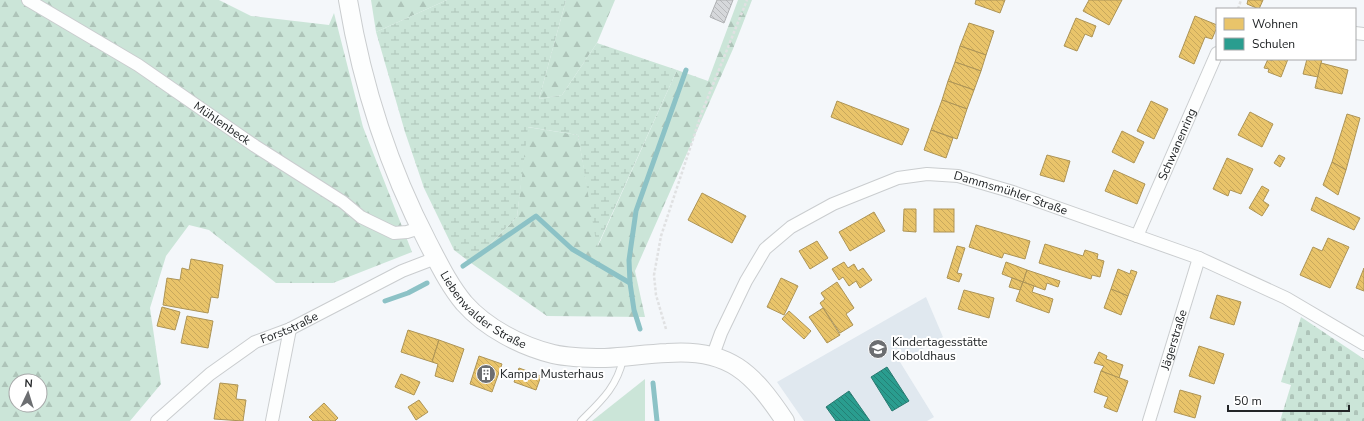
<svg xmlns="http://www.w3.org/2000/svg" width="1364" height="421" viewBox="0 0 1364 421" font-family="'Nunito Sans',sans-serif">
  <defs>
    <pattern id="forest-firs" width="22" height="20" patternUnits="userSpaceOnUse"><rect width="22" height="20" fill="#cbe5d8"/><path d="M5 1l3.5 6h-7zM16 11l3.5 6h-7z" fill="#aec4b9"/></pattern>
    <pattern id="wetland-marsh" width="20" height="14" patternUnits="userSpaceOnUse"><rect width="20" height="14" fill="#cbe5d8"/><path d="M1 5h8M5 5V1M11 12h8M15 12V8" fill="none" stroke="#aec4b9"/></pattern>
    <pattern id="cemetery-stones" width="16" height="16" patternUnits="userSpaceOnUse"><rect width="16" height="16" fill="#cbe5d8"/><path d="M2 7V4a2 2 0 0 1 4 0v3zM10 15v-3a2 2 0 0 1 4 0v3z" fill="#aec4b9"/></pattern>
    <pattern id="homes-back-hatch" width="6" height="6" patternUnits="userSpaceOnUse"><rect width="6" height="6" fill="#e9c46a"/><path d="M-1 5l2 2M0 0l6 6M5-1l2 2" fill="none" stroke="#c8a85c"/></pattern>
    <pattern id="schools-back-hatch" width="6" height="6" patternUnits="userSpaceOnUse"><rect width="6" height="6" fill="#2a9d8f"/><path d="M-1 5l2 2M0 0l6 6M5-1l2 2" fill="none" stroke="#248075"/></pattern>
    <pattern id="building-back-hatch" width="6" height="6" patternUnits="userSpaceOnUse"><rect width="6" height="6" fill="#d6d8db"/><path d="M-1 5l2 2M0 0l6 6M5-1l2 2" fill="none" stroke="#b7b9bc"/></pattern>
  </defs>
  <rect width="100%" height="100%" fill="#f4f7fa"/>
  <!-- built -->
  <polygon fill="#e0e8ef" points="926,297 943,337 900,362 934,417 927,421 804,421 777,382"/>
  <!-- grass -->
  <polygon fill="#cbe5d8" points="645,379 645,421 592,421"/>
  <!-- forest -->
  <g fill="url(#forest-firs)" fill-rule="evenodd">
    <path d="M 0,0 L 219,0 L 251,16 L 329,25 L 334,13 L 363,127 L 412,252 L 333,283 L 276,283 L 209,230 L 189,225 L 166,256 L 150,308 L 161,384 L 130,421 L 0,421 ZM 16,381 L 40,381 L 40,405 L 16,405 Z"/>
    <polygon points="371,0 447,0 376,32"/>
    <polygon points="566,0 615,0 597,43 562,95 539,99"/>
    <polygon points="738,0 752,0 733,49 635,271 645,317 547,316 471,263 517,217 527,127 578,135 598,246 677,70 708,81"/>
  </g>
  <!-- wetland -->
  <polygon fill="url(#wetland-marsh)" points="447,0 566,0 539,99 562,95 597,43 677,70 597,247 578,135 528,127 517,217 471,263 454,250 424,188 405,132 376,32"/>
  <!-- cemetery -->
  <polygon fill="url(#cemetery-stones)" points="1301,317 1364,359 1364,421 1280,421 1291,385 1281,382"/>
  <!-- homes -->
  <g fill="url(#homes-back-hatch)" stroke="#ad9456">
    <polygon points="976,0 1005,0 1000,13 975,4"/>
    <polygon points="1089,0 1122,0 1109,25 1083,11"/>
    <polygon points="1248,0 1263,0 1259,9 1247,4"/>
    <polygon points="1195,16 1217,25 1217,27 1212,39 1205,37 1194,64 1179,57"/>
    <polygon points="1076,18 1096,26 1092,37 1085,34 1077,51 1064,46"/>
    <polygon points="969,23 994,31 986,55 960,46"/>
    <polygon points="960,46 986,55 981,71 955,62"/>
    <polygon points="1268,59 1272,61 1272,59 1288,59 1281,77 1268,72 1269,69 1264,68"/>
    <polygon points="1307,59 1322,59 1318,77 1303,74"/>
    <polygon points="955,62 981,71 974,90 948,81"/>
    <polygon points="1321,63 1348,70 1342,94 1315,88"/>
    <polygon points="948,81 974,90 967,109 942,100"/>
    <polygon points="942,100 967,109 957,139 931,130"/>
    <polygon points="837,101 909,129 902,145 831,117"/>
    <polygon points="1151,101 1168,109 1154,139 1137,131"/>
    <polygon points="1250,112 1273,124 1262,147 1238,135"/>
    <polygon points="1347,114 1360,118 1346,170 1332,162"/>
    <polygon points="931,130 953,138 946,158 924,150"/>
    <polygon points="1122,131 1144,142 1134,163 1112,152"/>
    <polygon points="1047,155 1070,161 1064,182 1040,175"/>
    <polygon points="1279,155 1285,158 1280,167 1274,163"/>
    <polygon points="1227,158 1253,169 1241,194 1230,190 1228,196 1213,189"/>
    <polygon points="1332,162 1346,170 1338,195 1323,185"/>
    <polygon points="1114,170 1145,184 1137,204 1105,191"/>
    <polygon points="1262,186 1269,190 1263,201 1269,205 1262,216 1249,208"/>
    <polygon points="702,193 746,216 732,243 688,220"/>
    <polygon points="1316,197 1360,218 1354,230 1311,210"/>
    <polygon points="904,209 916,209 916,232 903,231"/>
    <rect x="934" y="209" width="20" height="23"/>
    <polygon points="874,212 885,231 850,251 839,232"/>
    <polygon points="976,225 1030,241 1025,259 1004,253 1002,258 969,247"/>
    <polygon points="1328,238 1349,247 1330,288 1300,275 1313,247 1322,251"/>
    <polygon points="817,241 828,258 810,269 799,251"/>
    <polygon points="1045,244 1083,256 1085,250 1098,254 1097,259 1104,261 1100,277 1092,275 1091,279 1039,263"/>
    <polygon points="957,246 965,248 957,273 962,274 959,282 947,278"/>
    <polygon points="191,259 223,265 218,298 211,297 208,313 163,305 167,278 180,280 182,268 189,270"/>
    <polygon points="844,262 848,268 854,264 858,271 863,268 872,280 860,288 856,281 849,286 843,277 839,280 832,269"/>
    <polygon points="1006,262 1027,270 1023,282 1002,274"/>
    <polygon points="1364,268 1364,291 1356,288"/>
    <polygon points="1118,269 1130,274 1131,270 1137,272 1128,296 1111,289"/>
    <polygon points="1027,270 1060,281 1058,287 1047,283 1045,290 1023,282"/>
    <polygon points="781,278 798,286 784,315 767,307"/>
    <polygon points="1012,278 1023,282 1020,290 1009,287"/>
    <polygon points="837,282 854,308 846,314 853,325 840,333 820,303 825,299 821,293"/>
    <polygon points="1023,282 1034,286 1032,292 1053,299 1049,313 1016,301"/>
    <polygon points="1111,289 1128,296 1121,315 1104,308"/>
    <polygon points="964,290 994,298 989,318 958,309"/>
    <polygon points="1217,295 1241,302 1234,325 1210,318"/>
    <polygon points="162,307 180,312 175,330 157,326"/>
    <polygon points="823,308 840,335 827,343 809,317"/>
    <polygon points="789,311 811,331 804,339 782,319"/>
    <polygon points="187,316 213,321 208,348 181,343"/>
    <polygon points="408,330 439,340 432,362 401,352"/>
    <polygon points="439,340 464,349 453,382 435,376 438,364 432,362"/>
    <polygon points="1199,346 1224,354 1214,384 1189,376"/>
    <polygon points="1099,352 1107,356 1106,359 1123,365 1119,378 1101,371 1104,366 1094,363"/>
    <polygon points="479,356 502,364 492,392 470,384"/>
    <polygon points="519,368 541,376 536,390 514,382"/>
    <polygon points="1101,371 1128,381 1117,412 1104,407 1108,397 1094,392"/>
    <polygon points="401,374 420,382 414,395 395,387"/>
    <polygon points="220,383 238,385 236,399 246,400 243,421 214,419"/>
    <polygon points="1180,390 1201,396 1195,418 1174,412"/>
    <polygon points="419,400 428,412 416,420 408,407"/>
    <polygon points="324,403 338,418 335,421 313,421 309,417"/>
  </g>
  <!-- schools -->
  <g fill="url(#schools-back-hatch)" stroke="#287970">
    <polygon points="887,367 909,401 892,411 871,377"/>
    <polygon points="849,391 870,421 836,421 826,407"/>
  </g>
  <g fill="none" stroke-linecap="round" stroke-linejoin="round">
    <!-- stream -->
    <g stroke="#8cc2c6" stroke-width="5">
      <polyline points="463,266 536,216 572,249 630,283"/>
      <polyline points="385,301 408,293 427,283"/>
      <polyline points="640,329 634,310 630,283 629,260 636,211 686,70"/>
      <polyline points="653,383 657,421"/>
    </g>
  </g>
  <!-- building -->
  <polygon fill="url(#building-back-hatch)" stroke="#aeb0b2" points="717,0 733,0 724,23 710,17"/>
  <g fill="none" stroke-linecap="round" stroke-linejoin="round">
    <defs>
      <path id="service" d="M 581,421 C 601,401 617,387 623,359"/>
      <g id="minor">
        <path id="s1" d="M 28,0 L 138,65 L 255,146 L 343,202 L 361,217 L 394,233 L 407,232 L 420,228"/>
        <polyline points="1355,33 1364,34"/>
        <path id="s2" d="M 1137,236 L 1217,53"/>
        <path id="s3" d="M 713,355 L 721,333 L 746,281 L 765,249 L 791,227 L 833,204 L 898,178 L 927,174 L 958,176 L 1013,192 L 1199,258 L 1286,298 L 1364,344"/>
        <path id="s4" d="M 157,421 L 210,374 L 255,342 L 290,329 L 402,271 L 436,258"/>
        <polyline points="272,421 290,329"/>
        <path id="s5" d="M 1149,421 L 1199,258"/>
      </g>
      <g id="secondary">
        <path id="s6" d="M 348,0 C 362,84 389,168 428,243 C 439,264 449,285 464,303 C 486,328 521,346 553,354 C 570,358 588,358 605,358 C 626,357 646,354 667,353 C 729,348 753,373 785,421"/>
      </g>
    </defs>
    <!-- service casing -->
    <use href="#service" stroke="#cacdcf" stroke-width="8"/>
    <!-- minor casing -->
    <use href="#minor" stroke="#cacdcf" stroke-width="14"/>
    <!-- secondary casing -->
    <use href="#secondary" stroke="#cacdcf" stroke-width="20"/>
    <!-- path -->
    <g stroke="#e0e1e2" stroke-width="2.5" stroke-dasharray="3 2" stroke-linecap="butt">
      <polyline points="1238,9 1241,0"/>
      <polyline points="666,329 656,295 654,275 661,236 702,112 747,0"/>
    </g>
    <!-- service -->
    <use href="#service" stroke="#fdfefe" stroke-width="6"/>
    <!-- minor -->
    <use href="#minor" stroke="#fdfefe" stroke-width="12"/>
    <!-- secondary -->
    <use href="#secondary" stroke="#fdfefe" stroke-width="18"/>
  </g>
  <!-- icons -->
  <defs>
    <symbol id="school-disc" viewBox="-11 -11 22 22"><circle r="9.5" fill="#6c6e71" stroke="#fff"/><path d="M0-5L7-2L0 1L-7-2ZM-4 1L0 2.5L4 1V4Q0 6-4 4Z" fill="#fff"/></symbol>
    <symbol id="building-disc" viewBox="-11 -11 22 22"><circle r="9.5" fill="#6c6e71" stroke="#fff"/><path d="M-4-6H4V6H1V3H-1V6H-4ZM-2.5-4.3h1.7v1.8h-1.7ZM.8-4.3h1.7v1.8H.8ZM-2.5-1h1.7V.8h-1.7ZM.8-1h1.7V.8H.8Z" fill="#fff"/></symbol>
  </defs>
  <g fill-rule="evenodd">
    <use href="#school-disc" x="867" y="338" width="22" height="22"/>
    <use href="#building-disc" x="475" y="363" width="22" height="22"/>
  </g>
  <g text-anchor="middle" stroke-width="4" stroke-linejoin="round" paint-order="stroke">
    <!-- street labels -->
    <g font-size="12" fill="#222527" stroke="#fff">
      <text dy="4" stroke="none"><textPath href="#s1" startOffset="230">Mühlenbeck</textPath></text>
      <text dy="4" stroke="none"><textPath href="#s2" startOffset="100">Schwanenring</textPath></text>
      <text dy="4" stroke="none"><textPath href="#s3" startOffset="386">Dammsmühler Straße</textPath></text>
      <text dy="4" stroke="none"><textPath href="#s6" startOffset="346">Liebenwalder Straße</textPath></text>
      <text dy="4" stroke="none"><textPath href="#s4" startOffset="163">Forststraße</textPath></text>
      <text dy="4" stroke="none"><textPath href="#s5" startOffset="85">Jägerstraße</textPath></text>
    </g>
    <!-- poi labels -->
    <g font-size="12" fill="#222527" stroke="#fff" text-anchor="start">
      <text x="892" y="346">Kindertagesstätte<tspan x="892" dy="14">Koboldhaus</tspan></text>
      <text x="500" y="378">Kampa Musterhaus</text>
    </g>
  </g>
  <!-- legend -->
  <rect x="1216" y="8" width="140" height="52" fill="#ffffff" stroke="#a7a8a9"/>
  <rect x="1224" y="18" width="20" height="12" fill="#e9c46a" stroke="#a7a8a9"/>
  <text x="1252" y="28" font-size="12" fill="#222527">Wohnen</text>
  <rect x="1224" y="38" width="20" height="12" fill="#2a9d8f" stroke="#a7a8a9"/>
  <text x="1252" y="48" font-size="12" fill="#222527">Schulen</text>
  <!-- north arrow -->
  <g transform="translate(28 393) rotate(4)"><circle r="19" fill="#ffffff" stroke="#a7a8a9"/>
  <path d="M0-3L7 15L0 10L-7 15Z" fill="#6c6e71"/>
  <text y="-6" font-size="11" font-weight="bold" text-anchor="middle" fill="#222527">N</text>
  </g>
  <!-- scale -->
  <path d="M1228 405v6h121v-6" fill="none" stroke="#222527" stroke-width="2"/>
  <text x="1234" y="405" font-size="12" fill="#222527" stroke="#ffffff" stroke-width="3" paint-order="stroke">50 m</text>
</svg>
